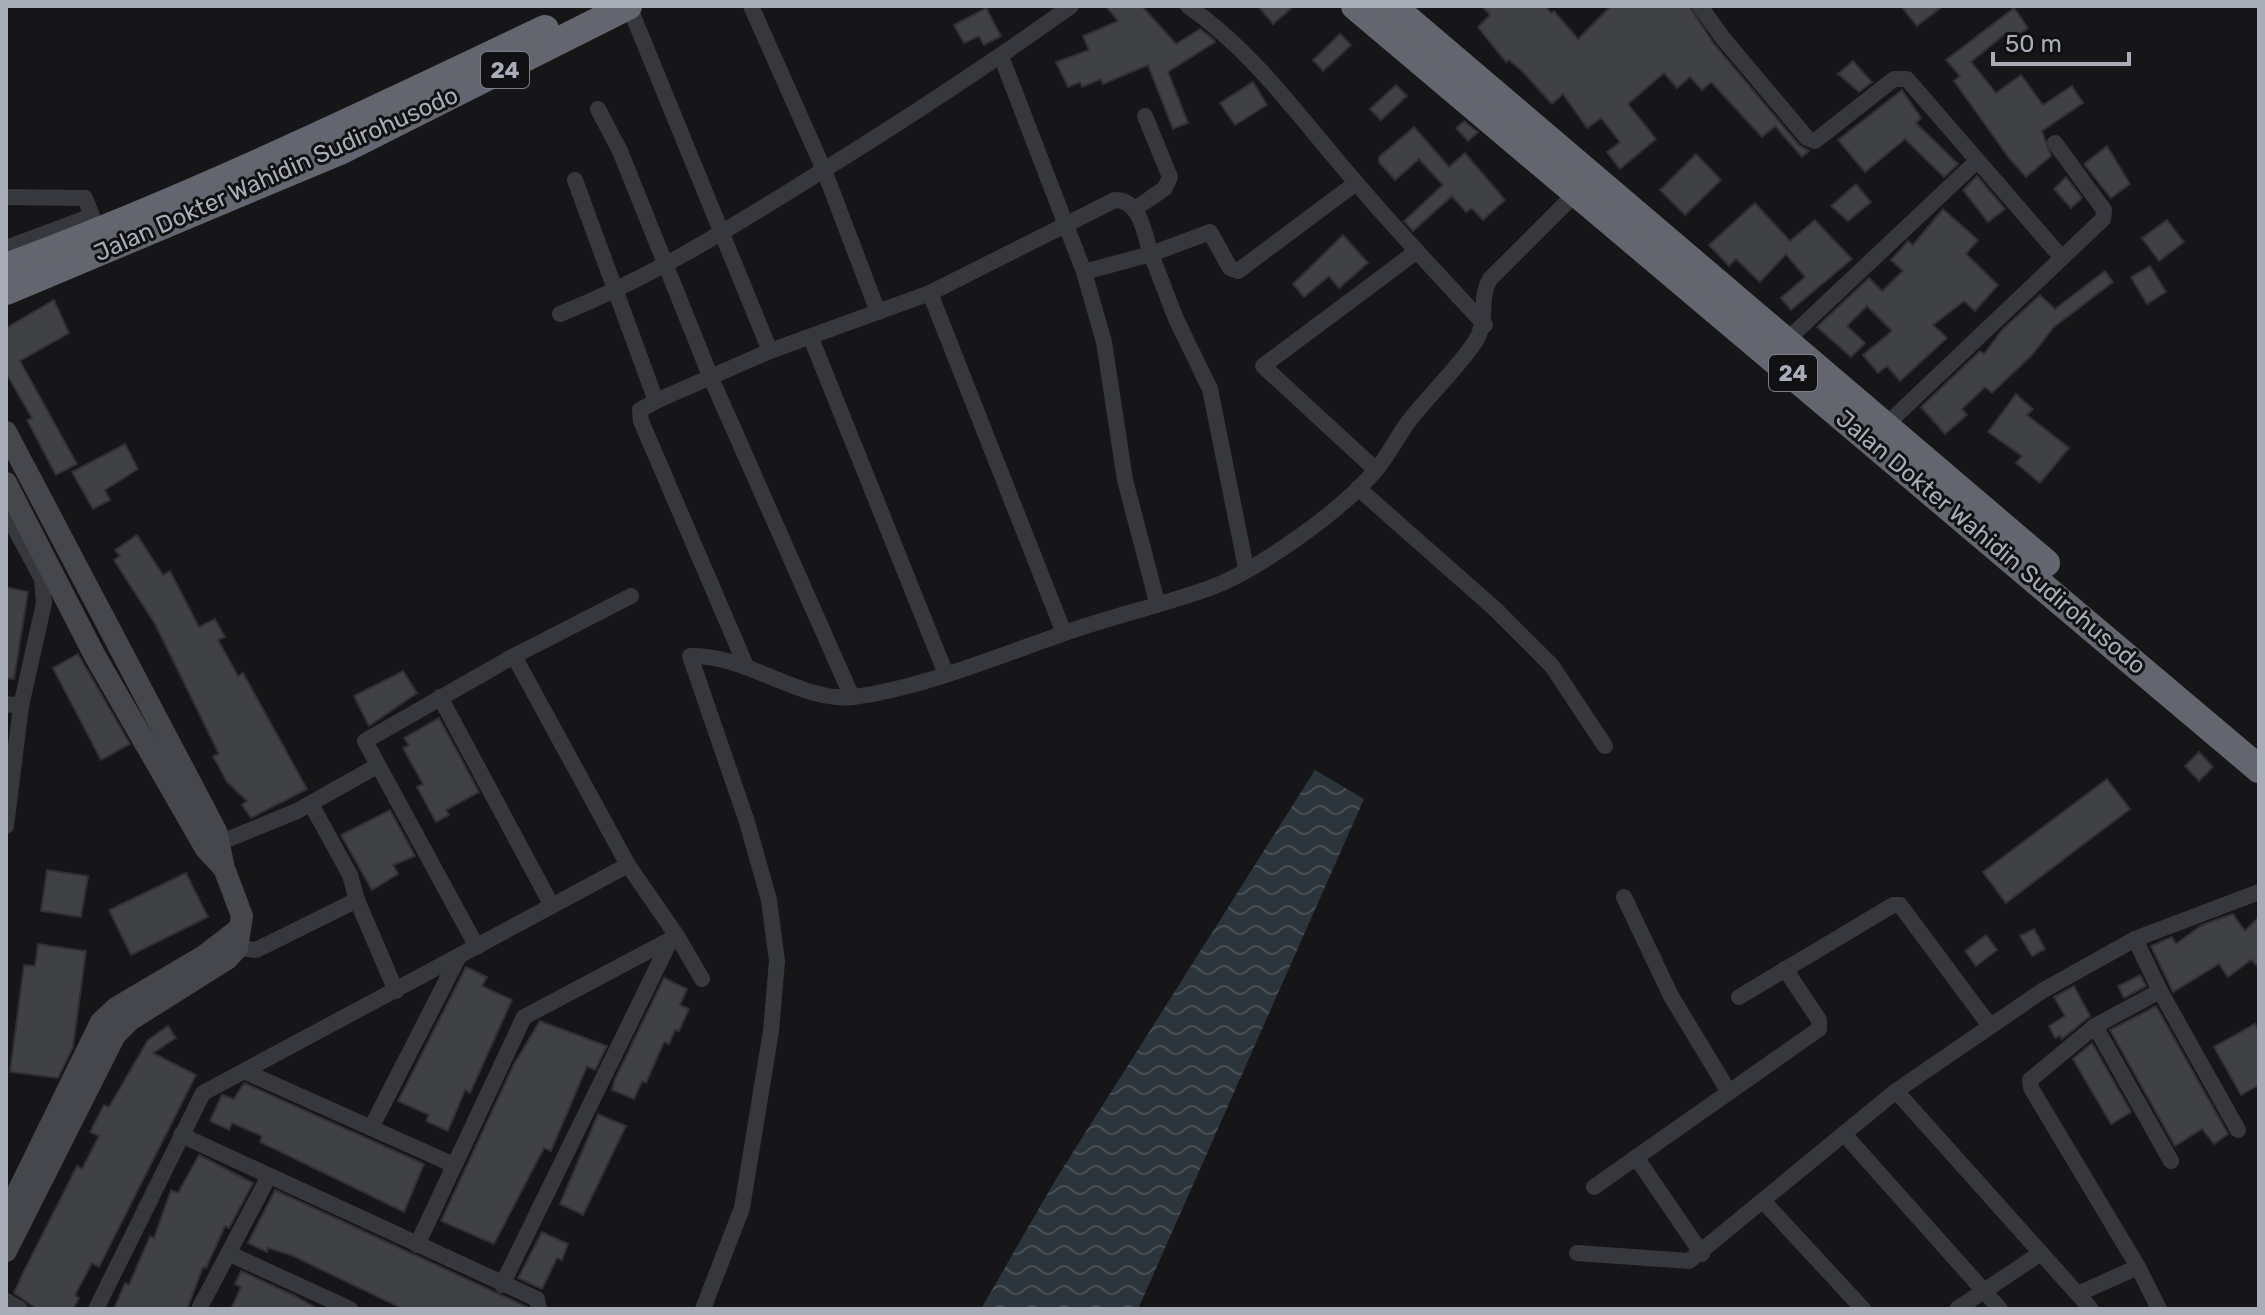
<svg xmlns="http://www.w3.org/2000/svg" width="2265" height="1315" viewBox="0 0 2265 1315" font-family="Rubik,sans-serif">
  <defs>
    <pattern id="water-waves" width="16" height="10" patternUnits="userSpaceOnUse" patternTransform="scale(2)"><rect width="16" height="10" fill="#2c353c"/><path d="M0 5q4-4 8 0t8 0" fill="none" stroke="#485056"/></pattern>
  </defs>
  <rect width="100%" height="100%" fill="#161618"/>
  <!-- water -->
  <polygon fill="url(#water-waves)" points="1315,770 1364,799 1138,1309 981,1309 1056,1179"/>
  <!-- building -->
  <g fill="#404145" stroke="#303034" stroke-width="2">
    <polygon points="1106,6 1142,6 1176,44 1200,29 1213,39 1215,42 1168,72 1188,123 1173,129 1148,65 1103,84 1101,79 1082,87 1080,82 1068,87 1056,62 1089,50 1083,36 1118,21"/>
    <polygon points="1258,6 1294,6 1273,24"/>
    <polygon points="1482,6 1545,6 1551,13 1554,11 1578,39 1611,6 1689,6 1714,44 1799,145 1809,151 1802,157 1775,126 1762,137 1711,82 1702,90 1690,77 1677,88 1664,73 1628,104 1656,139 1620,169 1607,152 1620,142 1601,118 1587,128 1563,94 1552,104 1523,72 1509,60 1506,62 1478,27 1490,15"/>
    <polygon points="1901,6 1943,6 1917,26"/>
    <polygon points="986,8 1001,36 984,45 979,36 964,43 954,25"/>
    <polygon points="2014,8 2028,28 2010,40 2005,34 1971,62 1996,93 2021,75 2043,105 2072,86 2083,103 2042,131 2051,156 2026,177 2009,158 1954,81 1960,76 1946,60"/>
    <polygon points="1340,34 1351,45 1323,71 1313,60"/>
    <polygon points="1853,61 1872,82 1859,92 1838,74"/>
    <polygon points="1253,82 1267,105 1235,125 1220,103"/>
    <polygon points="1396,85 1407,96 1381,120 1370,109"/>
    <polygon points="1902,90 1921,118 1916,123 1958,164 1944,177 1905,139 1865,172 1838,140"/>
    <polygon points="1464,121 1478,132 1468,141 1456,128"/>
    <polygon points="1414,127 1449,167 1465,153 1505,200 1483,220 1472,208 1466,212 1452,196 1413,231 1404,221 1443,185 1419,159 1395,180 1379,162 1379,157"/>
    <polygon points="2107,146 2130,184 2111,198 2084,164"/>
    <polygon points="1696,154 1721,180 1685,215 1660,190"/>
    <polygon points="1977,176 2005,209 1988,222 1963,190"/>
    <polygon points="2066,177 2082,198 2071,208 2054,189"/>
    <polygon points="1856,184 1871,202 1848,221 1831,206"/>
    <polygon points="1755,203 1790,241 1815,220 1852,259 1791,310 1781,298 1805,277 1786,254 1760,282 1736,259 1729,266 1709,245"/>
    <polygon points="1943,209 1978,240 1966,254 1998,285 1975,311 1964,301 1933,325 1947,338 1900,381 1887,366 1878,373 1863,355 1892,331 1867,306 1847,326 1865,343 1851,357 1817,327 1869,278 1882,291 1903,271 1891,260 1908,241 1913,245"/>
    <polygon points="2167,220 2184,242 2159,261 2142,238"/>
    <polygon points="1343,235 1368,263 1339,288 1329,276 1304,297 1293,284"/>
    <polygon points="2150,266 2166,292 2147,304 2131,277"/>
    <polygon points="2105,271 2113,282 2054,327 2032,355 1992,393 1985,387 1962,409 1967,415 1945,434 1921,407 1980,351 1984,354 2002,330 2040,295 2055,309"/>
    <polygon points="54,300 69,333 20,361 77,464 56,475 27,420 32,418 6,373 6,328"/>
    <polygon points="2016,394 2033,409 2027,415 2069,448 2040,483 2016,463 2022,456 1988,432"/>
    <polygon points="125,444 138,469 105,490 110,500 93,509 72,472"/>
    <polygon points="137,535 163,575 170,571 199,627 215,619 225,637 218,640 238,676 243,673 307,789 251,818 242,805 247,801 227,782 213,756 219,754 155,624 114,560 120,556 115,550"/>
    <polygon points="6,587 28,592 14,679 6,678"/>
    <polygon points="78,654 130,744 101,760 53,668"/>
    <polygon points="403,671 417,693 369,726 354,696"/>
    <polygon points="439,718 479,792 446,810 449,815 436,822 417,787 423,784 403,748 409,745 404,738"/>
    <polygon points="2199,752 2213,767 2199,781 2185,766"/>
    <polygon points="2107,779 2130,809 2006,903 1983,872"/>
    <polygon points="390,810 415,856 393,865 398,874 372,890 341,835"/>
    <polygon points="47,870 88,876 81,917 41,911"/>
    <polygon points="186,873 208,917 131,955 109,910"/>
    <polygon points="2233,914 2245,931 2259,917 2259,967 2251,960 2228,977 2219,964 2173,992 2151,946 2172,937 2176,944 2202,925"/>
    <polygon points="2034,929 2045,949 2032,956 2020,936"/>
    <polygon points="1986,935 1997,950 1976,966 1965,951"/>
    <polygon points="38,944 86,951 73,1047 58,1078 10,1072 24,965 35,966"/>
    <polygon points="466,967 487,977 482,986 512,1000 470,1093 465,1090 448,1131 426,1121 429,1115 398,1101"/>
    <polygon points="2140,975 2146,986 2124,998 2118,986"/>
    <polygon points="664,978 687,989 680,1005 689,1009 679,1031 675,1030 669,1044 664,1042 646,1083 642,1081 634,1099 612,1090 615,1079"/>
    <polygon points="2074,986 2090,1016 2062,1039 2060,1036 2055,1038 2049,1026 2065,1016 2054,997"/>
    <polygon points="2156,1006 2228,1134 2214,1144 2202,1129 2175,1146 2110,1030"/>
    <polygon points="540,1021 607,1046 595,1070 587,1066 551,1151 544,1148 494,1244 441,1221 514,1064"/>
    <polygon points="2255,1024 2259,1032 2259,1085 2241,1095 2214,1047"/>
    <polygon points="168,1026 176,1038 153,1053 196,1075 99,1267 92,1263 75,1295 79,1298 73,1309 37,1309 14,1293 23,1273 77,1166 82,1169 99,1136 90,1132 104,1105 109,1107 148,1040"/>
    <polygon points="2092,1043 2131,1112 2111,1124 2073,1059"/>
    <polygon points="244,1083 424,1164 404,1212 260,1142 262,1136 232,1123 229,1130 210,1121 222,1095 234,1099"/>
    <polygon points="598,1114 626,1126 583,1215 560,1204"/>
    <polygon points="199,1155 253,1183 229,1228 225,1226 206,1268 203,1267 187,1309 114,1309 125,1283 129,1285 150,1236 154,1238 171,1190 178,1193"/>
    <polygon points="275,1190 527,1307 528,1309 403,1309 291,1255 268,1248 267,1252 248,1243"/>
    <polygon points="542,1232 568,1244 562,1260 557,1258 542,1289 518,1278"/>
    <polygon points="241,1271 295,1296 318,1309 231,1309 241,1287 235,1284"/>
  </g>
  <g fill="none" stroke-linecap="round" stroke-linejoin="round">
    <!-- street -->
    <g stroke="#37383d" stroke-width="16">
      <polyline points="629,6 770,351"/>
      <polyline points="751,6 824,170 878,312"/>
      <path d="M 1188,6 C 1254,52 1301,119 1353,179 C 1395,229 1441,277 1485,325"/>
      <polyline points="1700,6 1722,37 1807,138 1815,141 1894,79 1907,79 2061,257"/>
      <polyline points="1001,56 1084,272 1104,342 1125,480 1157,602"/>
      <polyline points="598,109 620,151 711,378 852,697"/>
      <path d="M 575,180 L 656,401 L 770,351 L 930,293 L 1115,200 C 1141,200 1144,234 1151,254 L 1210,232 L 1230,268 L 1238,271 L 1356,183"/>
      <polyline points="6,197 85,198 92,216 6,248"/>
      <polyline points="1135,209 1165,188 1170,177 1145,116"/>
      <polyline points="1084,272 1151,254 1176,319 1210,389 1246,568"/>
      <polyline points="930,293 1064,633"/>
      <path d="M 560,314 C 645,280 723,233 801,184 C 892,128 983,69 1071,6"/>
      <polyline points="811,338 946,674"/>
      <polyline points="1786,341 1977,161"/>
      <polyline points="656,401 640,410 641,421 746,666"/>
      <polyline points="1886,425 2103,219 2104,210 2055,143"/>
      <polyline points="1376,470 1263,366 1417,251"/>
      <polyline points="1358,488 1495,609 1552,666 1605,746"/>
      <polyline points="6,512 42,579 44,603 21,706"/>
      <polyline points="514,656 628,865 677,936 702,979"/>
      <polyline points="440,697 552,906"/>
      <polyline points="6,704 21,706 6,826"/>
      <polyline points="311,804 350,875 357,900 396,991"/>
      <polyline points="209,847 297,811 377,766"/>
      <polyline points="1624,897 1671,996 1729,1092"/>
      <polyline points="2135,939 2160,991 2238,1130"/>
      <polyline points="229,942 237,948 256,950 357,900"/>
      <polyline points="477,947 365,741 514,656 631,596"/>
      <polyline points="1739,997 1893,905 1900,905 1990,1026"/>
      <polyline points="2095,1026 2171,1161"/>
      <polyline points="246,1072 454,1165"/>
      <polyline points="1896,1091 2091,1309"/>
      <polyline points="371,1128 459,956"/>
      <polyline points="1844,1134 2000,1309"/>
      <polyline points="181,1135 537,1299 539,1309"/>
      <polyline points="1636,1157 1702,1254"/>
      <polyline points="1594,1187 1819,1029 1819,1020 1785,969"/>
      <polyline points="1764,1202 1863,1309"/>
      <polyline points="417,1245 524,1017 677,936"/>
      <polyline points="1577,1253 1689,1261 1896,1091 2042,991 2135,939 2259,892"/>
      <polyline points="230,1254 350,1309"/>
      <polyline points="502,1285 671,939"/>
      <polyline points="2080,1293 2138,1267"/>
      <polyline points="6,1301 20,1309"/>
      <polyline points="96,1309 203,1093 628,865"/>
      <polyline points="199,1309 269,1176"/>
      <path d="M 703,1309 L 742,1208 L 771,1031 L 777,961 L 769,900 L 747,822 L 690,656 C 746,654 802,703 853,697 C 922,688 996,657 1062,634 C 1109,617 1159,606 1207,589 C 1256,572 1341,511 1375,471 C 1388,456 1397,437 1409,421 C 1430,394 1456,370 1475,342 C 1489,321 1478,299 1490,279 L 1578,191"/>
      <polyline points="1957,1309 2041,1253"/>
      <polyline points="2159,1309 2138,1267 2031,1088 2030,1080 2095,1026 2160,991"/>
    </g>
    <!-- secondary -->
    <g stroke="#45474d" stroke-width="22">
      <polyline points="6,432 216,831 224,868 242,916 237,948 227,959 130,1020 115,1035 6,1251"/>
      <polyline points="6,483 95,656 206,849 223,867"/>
      <polyline points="6,1216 101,1022 116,1008 204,956 239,929"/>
    </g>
    <!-- highway -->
    <g stroke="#63666e" stroke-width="28">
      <polyline points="1355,6 2259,769"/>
      <polyline points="1392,6 2046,563"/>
      <path d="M 6,267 C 190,199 368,113 545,29"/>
      <polyline points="6,291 342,150 628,6"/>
    </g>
  </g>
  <g text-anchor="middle" stroke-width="6" stroke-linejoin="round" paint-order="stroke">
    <!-- shield labels -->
    <g fill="#111113" stroke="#7b7e86" stroke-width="2">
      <rect x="481" y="52" width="48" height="36" rx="6"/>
      <rect x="1769" y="355" width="48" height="36" rx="6"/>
    </g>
    <g font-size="22" font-weight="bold" fill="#a8adb8">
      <text x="505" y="78">24</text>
      <text x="1793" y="381">24</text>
    </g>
    <!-- street labels -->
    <g font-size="24" fill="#a8adb8" stroke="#111113">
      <text transform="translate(276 174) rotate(-24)" y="8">Jalan Dokter Wahidin Sudirohusodo</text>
      <text transform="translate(1991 542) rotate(40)" y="8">Jalan Dokter Wahidin Sudirohusodo</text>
    </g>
  </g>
  <!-- border -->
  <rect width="2265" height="1315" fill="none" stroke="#a8adb8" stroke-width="16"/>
  <!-- scale -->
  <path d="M1993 52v12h136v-12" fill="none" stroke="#a8adb8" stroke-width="4"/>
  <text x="2005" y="52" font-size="24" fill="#a8adb8" stroke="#111113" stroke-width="6" paint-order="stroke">50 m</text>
</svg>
